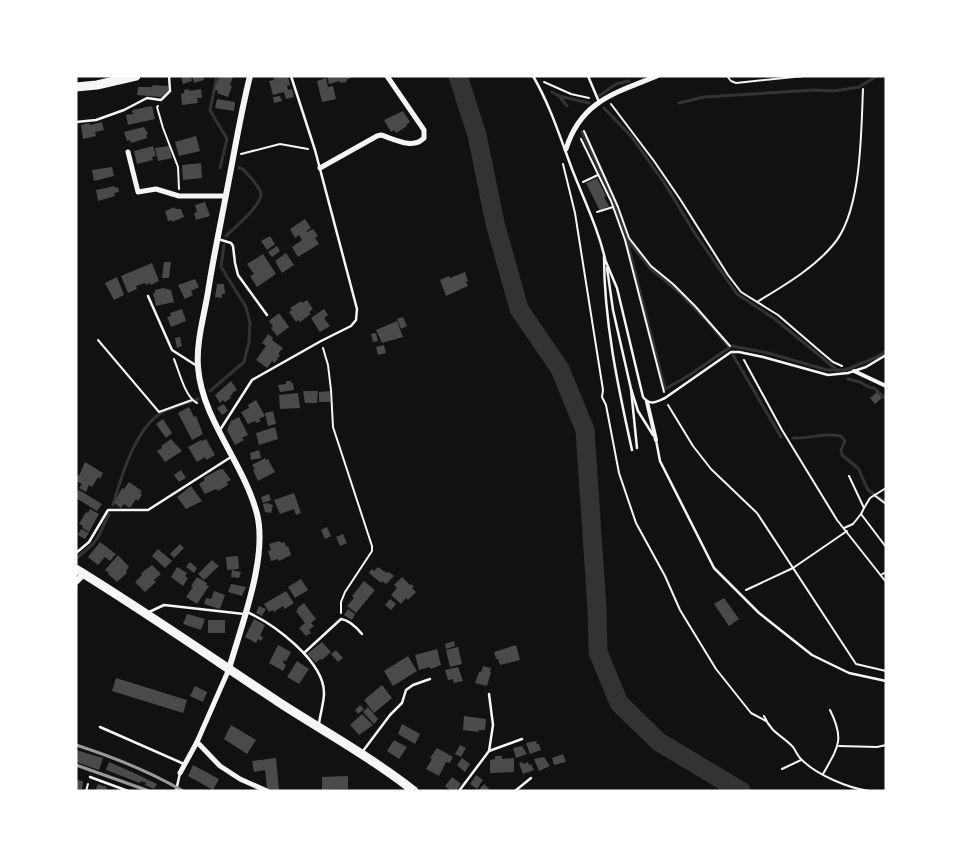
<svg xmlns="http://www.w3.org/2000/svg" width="962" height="867" viewBox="0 0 962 867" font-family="'DejaVu Sans',sans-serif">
  <rect width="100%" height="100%" fill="#111"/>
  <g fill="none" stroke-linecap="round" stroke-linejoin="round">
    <!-- stream -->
    <g stroke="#333" stroke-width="3">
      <polyline points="217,76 210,110 227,139 220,168"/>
      <polyline points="552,92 559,96 567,106"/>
      <polyline points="559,96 589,103"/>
      <polyline points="599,96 616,84 629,81"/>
      <polyline points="679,103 704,97 814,90 834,91 859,87 877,76"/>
      <polyline points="604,108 631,136 665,184 694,232 737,294 775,319 837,370"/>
      <polyline points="582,132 613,199 626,238 651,269 679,292 708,322 729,347 732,346 768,353 827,370 845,370 877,357 886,351"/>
      <path d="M 226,236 C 234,228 261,206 261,194 C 260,186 248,175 243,169 L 239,168"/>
      <polyline points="627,241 665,389 688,376 729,348"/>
      <polyline points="733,355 781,437"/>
      <path d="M 848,379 C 852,380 857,381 860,382 C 866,385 867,388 874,388 L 886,399"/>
      <polyline points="210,391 244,362 249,342 250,323 246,307 221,267 224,245"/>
      <path d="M 793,438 C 811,439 822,432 841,436 L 845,441 L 841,450 L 842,455 L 858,468 L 868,490 L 886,502"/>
      <path d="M 113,505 C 121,477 134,433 158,415 C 167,408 187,403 198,399"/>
      <polyline points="77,558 93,544 98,537 109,514"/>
    </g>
    <!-- river -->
    <polyline stroke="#333" stroke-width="19" points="458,76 477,135 495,223 519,309 560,369 585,430 597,609 598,652 619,703 659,742 741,791"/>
  </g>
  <!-- building -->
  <g fill="#4a4a4a">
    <polygon points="181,76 191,76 192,81 183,84"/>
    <polygon points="192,76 203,76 204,80 194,83"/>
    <polygon points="220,76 233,77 230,85 232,86 228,97 217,93 218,91 214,89"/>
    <polygon points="279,76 288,77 290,85 287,86 288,90 292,89 294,97 286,99 284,92 273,95 269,81 274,80 273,78"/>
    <polygon points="327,76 351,76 351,78 346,80 347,82 340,83 340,81 329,84"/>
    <polygon points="326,78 328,87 333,86 336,99 322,102 317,81"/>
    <polygon points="153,85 168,86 168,91 161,97 137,95 138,87 152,87"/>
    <polygon points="189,89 189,91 201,89 202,98 197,98 198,103 182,105 181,94 184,93 184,90"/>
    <polygon points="280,96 282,101 274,103 273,97"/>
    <polygon points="217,99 235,102 234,111 215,108"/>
    <polygon points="152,106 155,119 128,125 126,115 133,114 132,110"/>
    <polygon points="403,111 410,122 406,125 407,126 396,133 394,130 391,132 384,120"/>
    <polygon points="102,122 104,130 95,132 96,136 83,139 81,125 89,123 90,125"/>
    <polygon points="144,127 148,134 146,135 147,138 131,143 130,140 127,141 124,132"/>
    <polygon points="196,136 200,151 179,156 175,142"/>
    <polygon points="153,146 156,156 152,157 153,160 137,164 134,151"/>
    <polygon points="169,146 172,158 158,161 155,148"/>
    <polygon points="201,163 202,178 183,180 182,165"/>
    <polygon points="112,167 114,176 94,181 92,170"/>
    <polygon points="597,178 606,196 604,197 609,206 600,211 586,183"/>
    <polygon points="115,186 115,188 118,187 119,192 114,193 115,196 98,201 96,190"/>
    <polygon points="205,202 210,216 196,220 194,213 197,212 195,205"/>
    <polygon points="175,207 175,209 181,209 184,217 172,222 172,220 168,221 165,211"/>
    <polygon points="305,219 311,228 306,231 307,232 313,229 318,236 315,238 319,244 298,257 292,247 302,240 299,235 295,238 290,229"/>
    <polygon points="270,236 275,244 267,250 261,241"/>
    <polygon points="277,246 280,251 272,257 268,252"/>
    <polygon points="286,253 294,265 282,273 275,261"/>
    <polygon points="263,254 276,274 257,287 250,276 254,274 247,264"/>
    <polygon points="164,262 171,262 169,278 162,278"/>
    <polygon points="152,263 159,281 151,285 150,283 146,285 145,283 136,286 137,289 128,293 121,276"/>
    <polygon points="465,272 468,281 466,282 468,286 446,296 440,280 449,276 450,278"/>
    <polygon points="117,277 124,295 114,300 105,283"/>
    <polygon points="195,279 199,287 191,291 193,295 185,299 178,285"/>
    <polygon points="217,284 224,284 225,294 222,294 222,298 215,297"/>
    <polygon points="163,288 171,290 174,302 156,306 153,293 155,293 155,290"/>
    <polygon points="307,300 313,309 309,312 311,314 300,322 298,320 296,322 289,312 292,310 290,308 301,301 302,303"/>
    <polygon points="182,309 186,321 171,327 167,317 171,316 170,313"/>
    <polygon points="324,309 328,315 324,318 330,326 320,332 311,318"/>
    <polygon points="279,313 289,327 277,336 271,328 273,326 269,321"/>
    <polygon points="403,317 407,326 401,329 397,319"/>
    <polygon points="397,321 403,337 382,343 376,330"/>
    <polygon points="376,333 378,341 373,342 371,334"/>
    <polygon points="268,334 273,338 272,340 283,348 278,354 280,355 275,363 272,361 267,368 256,360 266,346 262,343"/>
    <polygon points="180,337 182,346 177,348 175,338"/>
    <polygon points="384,345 386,353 378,355 376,347"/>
    <polygon points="231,381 237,390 232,393 233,394 230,396 231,398 225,402 223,400 220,403 215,395"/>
    <polygon points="286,381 291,381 291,383 293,383 294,390 280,392 278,385 286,384"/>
    <polygon points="303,391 318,391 317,403 305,403"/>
    <polygon points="330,391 330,402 319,402 319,392"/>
    <polygon points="877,392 882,398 875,404 870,398"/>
    <polygon points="298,393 300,408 280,409 279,395"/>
    <polygon points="256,400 265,416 259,419 261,421 256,423 255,421 248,424 241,412 249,408 248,405"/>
    <polygon points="224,404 228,411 222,415 217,408"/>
    <polygon points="189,407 194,417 196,416 203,434 192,440 178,413"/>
    <polygon points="273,411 276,424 268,426 265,413"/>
    <polygon points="239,417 248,435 242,438 244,440 235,445 227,430 231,421"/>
    <polygon points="163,419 172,433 166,438 156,424"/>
    <polygon points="275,427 278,439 259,445 256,433"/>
    <polygon points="171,439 182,451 165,462 157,451 162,448 161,446"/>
    <polygon points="206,439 215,455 206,460 205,457 197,462 188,447 201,440 202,441"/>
    <polygon points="259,450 261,458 251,460 250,453"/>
    <polygon points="265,458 266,460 268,459 275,472 258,481 253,470 255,469 252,465"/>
    <polygon points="85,462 103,473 100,479 98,477 92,487 89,485 86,492 79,488 82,484 76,481 76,477 78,475 79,476"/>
    <polygon points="220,469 221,470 223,469 231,480 227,482 228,485 218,491 216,489 205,494 199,484 205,480 203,478"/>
    <polygon points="181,470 186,478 179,482 174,475"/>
    <polygon points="129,482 142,491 140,493 142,495 138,501 136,499 130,508 124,504 121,508 114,503 122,488 124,489"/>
    <polygon points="191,486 202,501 186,509 177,497"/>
    <polygon points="79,490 102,504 97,511 76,498 76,494"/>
    <polygon points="294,493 301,513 296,515 294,509 280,514 274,500"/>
    <polygon points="269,494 271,500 263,503 261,497"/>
    <polygon points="267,503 273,505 271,513 265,512 263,504"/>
    <polygon points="90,509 99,514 89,532 82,528 83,526 79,524 86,512 88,513"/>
    <polygon points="327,527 331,536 325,539 321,530"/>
    <polygon points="81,529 89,533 85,539 78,535"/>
    <polygon points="343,534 347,543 340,546 336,537"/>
    <polygon points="280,541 281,543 285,542 286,547 288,546 291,555 279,561 278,559 271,561 268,551 271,550 269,544"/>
    <polygon points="100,542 116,554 110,561 105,557 98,565 88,557"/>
    <polygon points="180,544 184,548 174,558 170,554"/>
    <polygon points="158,549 172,561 165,568 152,556"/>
    <polygon points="118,555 129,567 126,571 127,573 117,582 108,574 109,573 105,570"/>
    <polygon points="238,556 239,569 227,570 226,557"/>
    <polygon points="212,560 219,566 204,580 198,574"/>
    <polygon points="190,562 197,568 194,573 186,567"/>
    <polygon points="152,565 161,574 154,580 156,582 145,592 135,582 142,575 141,573"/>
    <polygon points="177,567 187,573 185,576 188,578 183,586 171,577"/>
    <polygon points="378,567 387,573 389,572 394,576 386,584 382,581 381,583 369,573 372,569 374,571"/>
    <polygon points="232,570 241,572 239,578 231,577"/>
    <polygon points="197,577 207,583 206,585 209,586 197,604 186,597 193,587 191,586"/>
    <polygon points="402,577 410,585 411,584 414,587 412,588 416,592 408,600 406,598 401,604 391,595 397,588 394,585"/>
    <polygon points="301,579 308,590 295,598 288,587"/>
    <polygon points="364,581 375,590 356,613 347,606 354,598 352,596"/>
    <polygon points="231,584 246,587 242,596 228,592"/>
    <polygon points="214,591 225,595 220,609 204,604 206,598 211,599"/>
    <polygon points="286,591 294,603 285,609 283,606 274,612 273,610 269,612 264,604"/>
    <polygon points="724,598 739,619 729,626 714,604"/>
    <polygon points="390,599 396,604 391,610 385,605"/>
    <polygon points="304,603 316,619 311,623 314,626 309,630 311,633 306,636 299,628 305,623 296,611 298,610 297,608"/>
    <polygon points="259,606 266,609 262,616 256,613"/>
    <polygon points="348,609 355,614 352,620 344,615"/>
    <polygon points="187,614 205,619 201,630 183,624"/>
    <polygon points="254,619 265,625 260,636 263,637 261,641 258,639 256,643 245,637"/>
    <rect x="208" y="620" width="17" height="13"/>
    <polygon points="454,641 455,646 446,649 445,644"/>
    <polygon points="322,642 331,652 322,660 320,659 316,663 307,654"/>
    <polygon points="278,645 291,652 286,661 284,660 283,663 286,665 283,671 269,663"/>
    <polygon points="516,645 520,660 500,665 498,659 496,659 494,652"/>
    <polygon points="458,647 462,664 450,667 446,650"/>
    <polygon points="437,649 441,665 431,669 430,667 419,670 415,655"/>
    <polygon points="336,650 343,658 338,662 331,654"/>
    <polygon points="408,656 417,671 393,686 384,671"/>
    <polygon points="297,661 309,669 299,684 287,677"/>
    <polygon points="483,666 491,668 490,672 491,672 487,686 475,683 479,672 481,672"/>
    <polygon points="458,667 463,681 454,683 453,679 448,680 445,670"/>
    <polygon points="116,678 187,700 183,713 112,691"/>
    <polygon points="382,685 392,698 374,713 364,700"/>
    <polygon points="195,686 207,692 203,702 190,696"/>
    <polygon points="360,705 364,709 358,714 355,710"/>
    <polygon points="368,707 378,719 374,724 363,712"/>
    <polygon points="362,714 373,725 359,735 350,725"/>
    <polygon points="464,716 486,719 485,730 479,730 478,732 463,730"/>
    <polygon points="402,724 420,734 415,744 398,734"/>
    <polygon points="231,725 256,740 247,754 224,739"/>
    <polygon points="394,740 407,747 399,759 387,751"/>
    <polygon points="536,741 537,744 539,744 541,750 530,754 526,743"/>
    <polygon points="460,745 466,748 461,757 455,754"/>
    <polygon points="522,746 527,754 516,758 513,748"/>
    <polygon points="437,748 453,757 450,763 446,762 439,776 426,769 432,759 430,758"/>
    <polygon points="76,750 103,758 99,770 76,762"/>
    <polygon points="563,754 566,762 554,765 552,758"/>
    <polygon points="495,756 502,756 502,759 514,758 514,772 490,773 490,760 495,759"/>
    <polygon points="544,757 550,766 539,771 534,759"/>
    <polygon points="276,758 279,790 270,791 269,789 267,789 265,770 254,772 252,761"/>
    <polygon points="462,758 470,764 465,772 457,765"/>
    <polygon points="109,762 132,772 157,784 154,789 145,785 146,783 141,781 140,783 106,770"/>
    <polygon points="522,762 523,764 528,762 529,765 531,764 534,770 523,774 519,763"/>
    <polygon points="193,765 219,779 213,790 188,776"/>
    <polygon points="476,775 483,780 477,789 470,784"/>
    <polygon points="348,776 348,789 322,790 322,777"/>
    <polygon points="452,777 461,784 456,791 451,791 445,786"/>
    <polygon points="76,780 83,781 82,791 76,791"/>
    <polygon points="98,784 107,787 106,791 95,791"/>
    <polygon points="484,784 491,791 478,791"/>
  </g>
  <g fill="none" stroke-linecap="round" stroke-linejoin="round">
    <!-- path -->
    <g stroke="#f5f5f5" stroke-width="2">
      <polyline points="727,76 731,81 736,83 804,76"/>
      <polyline points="544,82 571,94 589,98"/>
      <polyline points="611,104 654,161 680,199 728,275 741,292 778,315 821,352 833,362 842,366"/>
      <polyline points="158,106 157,107 163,128 178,167 179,189"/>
      <polyline points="584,131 618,207 629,238 651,266 673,284 695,306 730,346"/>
      <polyline points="581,139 611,201 625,240 664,392"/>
      <polyline points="241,154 280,144 308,149"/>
      <polyline points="563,164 575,213 603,390 602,397 606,405 619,473 636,523 665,576 680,610 716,669 751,713 766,721"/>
      <polyline points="583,182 598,175"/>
      <polyline points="597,212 613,207"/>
      <path d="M 757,302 C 783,286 813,269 833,245 C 862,212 861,132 863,89"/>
      <polyline points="98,340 159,412 192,400"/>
      <polyline points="323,348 328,365 331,390 333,427 372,546 372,551 345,592 341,602 341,613"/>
      <path d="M 174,359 C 179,371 185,397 197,403"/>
      <polyline points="744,360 782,430 837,520 886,582"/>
      <polyline points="668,405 693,446 711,469 757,513 856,664 886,671"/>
      <polyline points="849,476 864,508 861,514 886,547"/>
      <polyline points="874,495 886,504"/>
      <polyline points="864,508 870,498 886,488"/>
      <polyline points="844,528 853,524 861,514"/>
      <polyline points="881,575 886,572"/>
      <polyline points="746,590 793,568 847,531"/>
      <path d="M 764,716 C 772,734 782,735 793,747 C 796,751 798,757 802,760 C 817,775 848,788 869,791"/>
      <polyline points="839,746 877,747 886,745"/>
      <polyline points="782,769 801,760"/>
      <path d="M 823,774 C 838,747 845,740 830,710"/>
      <polyline points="86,791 88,784"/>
    </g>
    <!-- service -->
    <g stroke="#f5f5f5" stroke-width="2.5">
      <path d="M 533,76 C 550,105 560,137 572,169 C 584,200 599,230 606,263"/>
      <polyline points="588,76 599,102"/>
      <polyline points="76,122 96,120 124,110 147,98 161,100 170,91 169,76"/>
      <polyline points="218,239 231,243 233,246 235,263 238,275 267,315"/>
      <path d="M 604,256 C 604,321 618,387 632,450"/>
      <path d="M 606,262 L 617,288 L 643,397 C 650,406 656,402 665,398 L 731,352 L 739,352 L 763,357 L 828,375 L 848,373 L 866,367 L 886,355"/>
      <polyline points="607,268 613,310 631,389 637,448"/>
      <polyline points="148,296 172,350 197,366"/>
      <polyline points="631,389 638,411 653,435"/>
      <polyline points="220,430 252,380 321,341 351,326 356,320 357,309 315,150 291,76"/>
      <polyline points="656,440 660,461 714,568 759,613 812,655 849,673 886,681"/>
      <polyline points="76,553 89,542 108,510 148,510 231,457"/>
      <path d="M 247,612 C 274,624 324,661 324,693 C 324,703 320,714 319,724"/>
      <polyline points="147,613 164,605 244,614"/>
      <path d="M 304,653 L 341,619 C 350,620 357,628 362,634"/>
      <polyline points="100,727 184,764"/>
      <polyline points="363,751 390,715 402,703 406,690 413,685 430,679"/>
      <polyline points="489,751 493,725 489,694"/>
      <polyline points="90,777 128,791"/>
      <polyline points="176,791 180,773"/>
      <polyline points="459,791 489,751 522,739"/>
      <polyline points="515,791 531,778"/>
    </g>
    <!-- pedestrian -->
    <g stroke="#f5f5f5" stroke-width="4">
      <polyline points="854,371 886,386"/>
      <polyline points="647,402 656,440"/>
    </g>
    <!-- minor -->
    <g stroke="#f5f5f5" stroke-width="5">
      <path d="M 566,149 C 581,101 615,93 657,76"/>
      <polyline points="128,152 138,192 156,189 179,196 226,196"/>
      <path d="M 320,168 L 377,136 L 381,135 C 394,139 413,150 424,138 L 424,130 L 387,76"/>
      <polyline points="197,742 220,766 240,779 267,791"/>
      <polyline points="180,773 197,742 229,669"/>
    </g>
    <!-- tertiary -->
    <g stroke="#f5f5f5" stroke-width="6">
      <polyline points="76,582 84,574"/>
      <path d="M 229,669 C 241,626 268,558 257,514 C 244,463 202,420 198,367 C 196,343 204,316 208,292 C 213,259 220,227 226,195 C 234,155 240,116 250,76"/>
    </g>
    <!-- primary -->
    <polyline stroke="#f5f5f5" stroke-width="9" points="76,87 97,85 136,76"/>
    <!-- trunk -->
    <path stroke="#f5f5f5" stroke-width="9" d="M 76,569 C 146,612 212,658 280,703 C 325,732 372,758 414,791"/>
    <!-- rail -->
    <g stroke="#9a9a9a" stroke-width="3">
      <path d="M 76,745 C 113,757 149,771 183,791"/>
      <polyline points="76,765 149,791"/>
    </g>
  </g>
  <!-- border -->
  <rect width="962" height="867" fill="none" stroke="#ffffff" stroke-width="155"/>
</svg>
